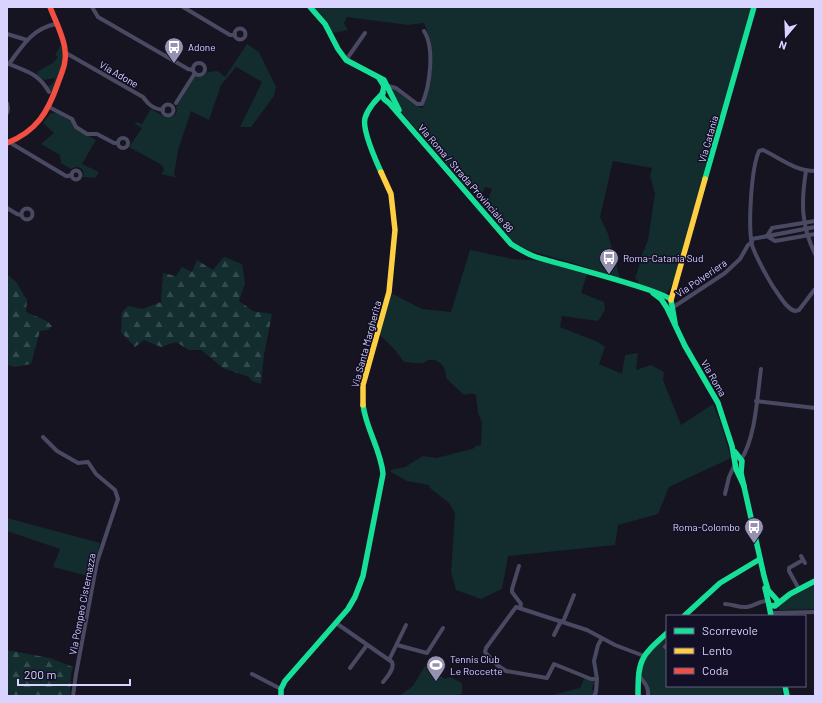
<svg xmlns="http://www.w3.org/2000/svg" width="822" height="703" viewBox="0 0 822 703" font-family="Barlow,sans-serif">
  <defs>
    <pattern id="forest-firs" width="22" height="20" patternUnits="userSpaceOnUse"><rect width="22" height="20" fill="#132c2d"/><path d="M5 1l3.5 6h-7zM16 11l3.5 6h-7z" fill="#354a4c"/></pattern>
  </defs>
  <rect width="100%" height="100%" fill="#161421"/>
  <!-- grass -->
  <g fill="#132c2d">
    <path d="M 312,7 L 752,7 L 675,279 L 668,292 L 666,293 L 638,284 L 638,280 L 635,279 L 639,266 L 640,260 L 648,240 L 655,194 L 650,175 L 652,168 L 613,161 L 600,217 L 608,234 L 620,278 L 576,264 L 531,251 C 524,248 518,245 512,241 C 508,237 506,233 503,231 L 488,211 L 486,205 L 492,189 L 485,187 L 481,196 L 477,192 L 464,185 L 405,116 L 399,109 L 390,87 C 403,91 410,106 423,108 C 430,80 437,50 424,23 L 408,25 L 347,17 L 344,23 L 348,30 L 333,33 Z"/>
    <polygon points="247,44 259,52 276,87 274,96 251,127 240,127 262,82 236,67 221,85 209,120 191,111 178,150 174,175 178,178 161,174 164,170 162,165 129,147 142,128 135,124 136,122 142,124 151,109 166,118 174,116 177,112 176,107 195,76 203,77 208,72 218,71 225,77"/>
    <path d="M 61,45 C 67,63 57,81 51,98 L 50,96 L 51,94 L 48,87 L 53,83 L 55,78 L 44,80 L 38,76 L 37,72 L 54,62 L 58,57 L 55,55 Z"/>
    <path d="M 52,113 L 57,113 L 72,122 L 74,128 L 96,140 L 82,164 L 99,172 L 95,178 L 83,177 C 85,171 82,167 76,167 L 71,169 L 61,163 L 60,155 L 41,144 L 54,133 L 43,123 L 50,114 Z"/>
    <path d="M 470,250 L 513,259 L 541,261 L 587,274 L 581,293 L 604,302 L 605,310 L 598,321 L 562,316 L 560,327 L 598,342 L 605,347 L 599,364 L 622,374 L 625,355 L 638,353 L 636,370 L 651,365 L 664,372 L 663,380 L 681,425 L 713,404 L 722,427 L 731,458 L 669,487 L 658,514 L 618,525 L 615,545 L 508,556 L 502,589 L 481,599 L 456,590 L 451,572 L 455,513 L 449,503 L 430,488 L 429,485 L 407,481 L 391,472 L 391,470 L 405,467 L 423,456 L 437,458 L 475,448 L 475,446 L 481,445 L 482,422 L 478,413 L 476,395 C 472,393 468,394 464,395 L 446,378 C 447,368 439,358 429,360 C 425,361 427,362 423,363 C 417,364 410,362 404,362 L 395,350 L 379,334 L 389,297 L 393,294 L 422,309 L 451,312 Z"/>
    <polygon points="7,518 100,543 92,577 53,567 60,549 7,531"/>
    <polygon points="815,585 815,609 779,610 779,605 784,600"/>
    <path d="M 667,635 L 667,642 L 663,646 L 665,649 L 667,648 L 667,686 L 781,686 L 783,696 L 649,696 L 649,686 L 641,676 C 642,657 654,649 667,635 Z"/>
    <polygon points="425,666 445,679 450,677 462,683 462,694 456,695 456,696 399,696 413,686"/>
    <polygon points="585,677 595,682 595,684 593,685 592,689 594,691 591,696 536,696 540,695 549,696 580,688"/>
  </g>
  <!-- forest -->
  <g fill="url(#forest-firs)">
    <polygon points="224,257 242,264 245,283 239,301 253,311 272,314 264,355 261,384 252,381 249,377 223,368 201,350 189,350 176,342 161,347 144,340 135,347 121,332 122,312 128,306 142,309 161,302 163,273 176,276 182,267 192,272 197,260 213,270"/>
    <polygon points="7,274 16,282 27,300 26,312 47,321 52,326 48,330 40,331 31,364 15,367 7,365"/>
    <polygon points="7,650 50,658 73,667 71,674 70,696 7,696"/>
  </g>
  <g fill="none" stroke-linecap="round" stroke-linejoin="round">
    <!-- street -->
    <g stroke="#4a4962" stroke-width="4">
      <polyline points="92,7 98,17 188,69 193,70"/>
      <polyline points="183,7 230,35 235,35"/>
      <circle cx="240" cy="34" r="5.5"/>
      <polyline points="7,34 27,40"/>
      <path d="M 66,53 L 143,97 C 148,104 153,109 163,110"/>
      <polyline points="346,60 365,33"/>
      <path d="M 7,63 L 9,64 C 22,46 33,28 56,24"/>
      <circle cx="199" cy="69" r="6"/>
      <path d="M 9,64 C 28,72 39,74 49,92"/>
      <path d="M 388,86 L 396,88 L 417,104 L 422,104 C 430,86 435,48 424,31"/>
      <polyline points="7,103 8,109 7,113"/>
      <polyline points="176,103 195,73"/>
      <circle cx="168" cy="110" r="5.5"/>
      <polyline points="49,107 72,119 76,127 87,134 97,134 114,143 117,143"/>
      <circle cx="123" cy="143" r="5"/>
      <polyline points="9,142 66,176 68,176 72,175"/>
      <circle cx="76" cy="175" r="4.5"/>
      <path d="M 806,171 C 801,202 801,225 815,254"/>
      <path d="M 815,171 C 795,171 780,158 763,150 L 759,151 C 751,169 748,226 752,245 C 755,255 770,283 776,291 C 781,298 787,309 795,311 L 799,310 L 815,289"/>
      <polyline points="7,208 17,214 21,215"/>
      <circle cx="27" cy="214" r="5.5"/>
      <polyline points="815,221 772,228 767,236 775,241 815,234"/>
      <polyline points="752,239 815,227"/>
      <polyline points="672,308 725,273 740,259 748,245 752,242"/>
      <polyline points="756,401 815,408"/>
      <polyline points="43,437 57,451 78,463 88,462 96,474 115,490 118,499 97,562 76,674 73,696"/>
      <path d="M 741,460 C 756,436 757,397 761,369"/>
      <polyline points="725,494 729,477 735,464"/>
      <polyline points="801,556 805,563"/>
      <polyline points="519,566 512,589 512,592 521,604 520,608"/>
      <polyline points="799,589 789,571 789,568 803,560"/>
      <path d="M 725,604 C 732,604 739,608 747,607 C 755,606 760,600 768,601"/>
      <polyline points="774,613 815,612"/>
      <polyline points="563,622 574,595"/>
      <path d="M 336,623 L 392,662 C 395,669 387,677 383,682"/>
      <polyline points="554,635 561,621"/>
      <polyline points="602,638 598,645 594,661 597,679 591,679 554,664 547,678 506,671 497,665 485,652 486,648 516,607 587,630 615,645 644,656"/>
      <polyline points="397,645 427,653 443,628"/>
      <polyline points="665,647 667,645"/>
      <polyline points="389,660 406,625"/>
      <polyline points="350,668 367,645"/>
      <polyline points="252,674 281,689"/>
      <path d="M 639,676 C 645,683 649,687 648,696"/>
      <polyline points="594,696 596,692 597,679"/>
    </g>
    <!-- fast -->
    <g stroke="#16e098" stroke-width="5.5">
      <polyline points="310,7 325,24 338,49 346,60 384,80 399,110"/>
      <path d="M 379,78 L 384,86 L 382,95 L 384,99 L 389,103 L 511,244 C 519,249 527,254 536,257 C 555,263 665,291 671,300 L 675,323"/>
      <path d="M 381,172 C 376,161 362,129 365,118 C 368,108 376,100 383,93"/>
      <polyline points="705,179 754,7"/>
      <polyline points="653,293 661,299 667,308 685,346 718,403 732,446 736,469 744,486"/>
      <polyline points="735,452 742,461 741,473 764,576 768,590 777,600 777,604"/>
      <polyline points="765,588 769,605 775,606"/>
      <polyline points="769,605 771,616"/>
      <polyline points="776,605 790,594 815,581"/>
      <polyline points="684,616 720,583 760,559"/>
      <polyline points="785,686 787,696"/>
      <path d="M 281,696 L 281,689 L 285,681 L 348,609 L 355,597 L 363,576 L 383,474 C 381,450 366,429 363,405"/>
      <path d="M 638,696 C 638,660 640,657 667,633"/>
    </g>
    <!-- slow -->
    <g stroke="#ffcf43" stroke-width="5.5">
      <polyline points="671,300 705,179"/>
      <polyline points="363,405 363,385 389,292 395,230 391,194 381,172"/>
    </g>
    <!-- jam -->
    <path stroke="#f24e42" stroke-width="5.5" d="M 7,143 C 37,131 48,112 58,83 C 62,72 67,62 65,50 C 64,37 55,20 50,7"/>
  </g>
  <!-- icons -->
  <defs>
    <symbol id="bus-pin" viewBox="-11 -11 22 30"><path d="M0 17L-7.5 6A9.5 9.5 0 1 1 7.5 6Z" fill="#9591b1" stroke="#130f26"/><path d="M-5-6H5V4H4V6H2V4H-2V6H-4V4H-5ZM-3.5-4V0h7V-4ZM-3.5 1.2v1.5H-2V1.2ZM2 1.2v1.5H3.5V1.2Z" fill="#fff"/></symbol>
    <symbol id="stadium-pin" viewBox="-11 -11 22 30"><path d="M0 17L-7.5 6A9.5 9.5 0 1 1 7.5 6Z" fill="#9591b1" stroke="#130f26"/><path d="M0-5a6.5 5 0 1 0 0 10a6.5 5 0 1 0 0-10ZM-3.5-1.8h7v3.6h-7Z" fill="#fff"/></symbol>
  </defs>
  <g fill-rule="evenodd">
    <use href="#bus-pin" x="163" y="36" width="22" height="30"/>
    <use href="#bus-pin" x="598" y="247" width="22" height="30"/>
    <use href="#bus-pin" x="743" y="516" width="22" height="30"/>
    <use href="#stadium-pin" x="425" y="654" width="22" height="30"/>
  </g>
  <g text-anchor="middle" stroke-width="3" stroke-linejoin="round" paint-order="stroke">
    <!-- poi labels -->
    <g font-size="10" fill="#d9d4ff" stroke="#130f26" text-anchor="start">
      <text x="188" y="51">Adone</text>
      <text x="623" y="262">Roma-Catania Sud</text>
      <text x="740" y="531" text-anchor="end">Roma-Colombo</text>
      <text x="450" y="663">Tennis Club<tspan x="450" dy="12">Le Roccette</tspan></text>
    </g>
    <!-- street labels -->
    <g font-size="10" fill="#d9d4ff" stroke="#130f26">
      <text transform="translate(119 74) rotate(30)" y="4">Via Adone</text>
      <text transform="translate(708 139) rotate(-74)" y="4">Via Catania</text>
      <text transform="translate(466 178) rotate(49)" y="4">Via Roma / Strada Provinciale 88</text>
      <text transform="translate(701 278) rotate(-34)" y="4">Via Polveriera</text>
      <text transform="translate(366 344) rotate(-75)" y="4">Via Santa Margherita</text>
      <text transform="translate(714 378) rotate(60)" y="4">Via Roma</text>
      <text transform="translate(82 604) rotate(-79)" y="4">Via Pompeo Cisternazza</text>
    </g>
  </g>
  <!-- border -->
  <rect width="822" height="703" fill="none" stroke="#d9d4ff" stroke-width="16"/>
  <!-- legend -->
  <rect x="666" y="615" width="140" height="72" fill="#130f26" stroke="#625e7d"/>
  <rect x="674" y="628" width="20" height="6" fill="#16e098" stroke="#625e7d"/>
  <text x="702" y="635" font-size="12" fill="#d9d4ff">Scorrevole</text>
  <rect x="674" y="648" width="20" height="6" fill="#ffcf43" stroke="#625e7d"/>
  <text x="702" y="655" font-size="12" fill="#d9d4ff">Lento</text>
  <rect x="674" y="668" width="20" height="6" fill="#f24e42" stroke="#625e7d"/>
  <text x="702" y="675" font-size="12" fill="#d9d4ff">Coda</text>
  <!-- north arrow -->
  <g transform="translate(786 36) rotate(199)" stroke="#130f26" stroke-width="3" paint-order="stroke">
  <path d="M0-3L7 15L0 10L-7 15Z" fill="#d9d4ff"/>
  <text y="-6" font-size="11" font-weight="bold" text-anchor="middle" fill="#d9d4ff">N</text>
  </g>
  <!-- scale -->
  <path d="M18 679v6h112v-6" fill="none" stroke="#d9d4ff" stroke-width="2"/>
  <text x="24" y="679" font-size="12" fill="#d9d4ff" stroke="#130f26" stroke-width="3" paint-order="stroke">200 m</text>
</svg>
